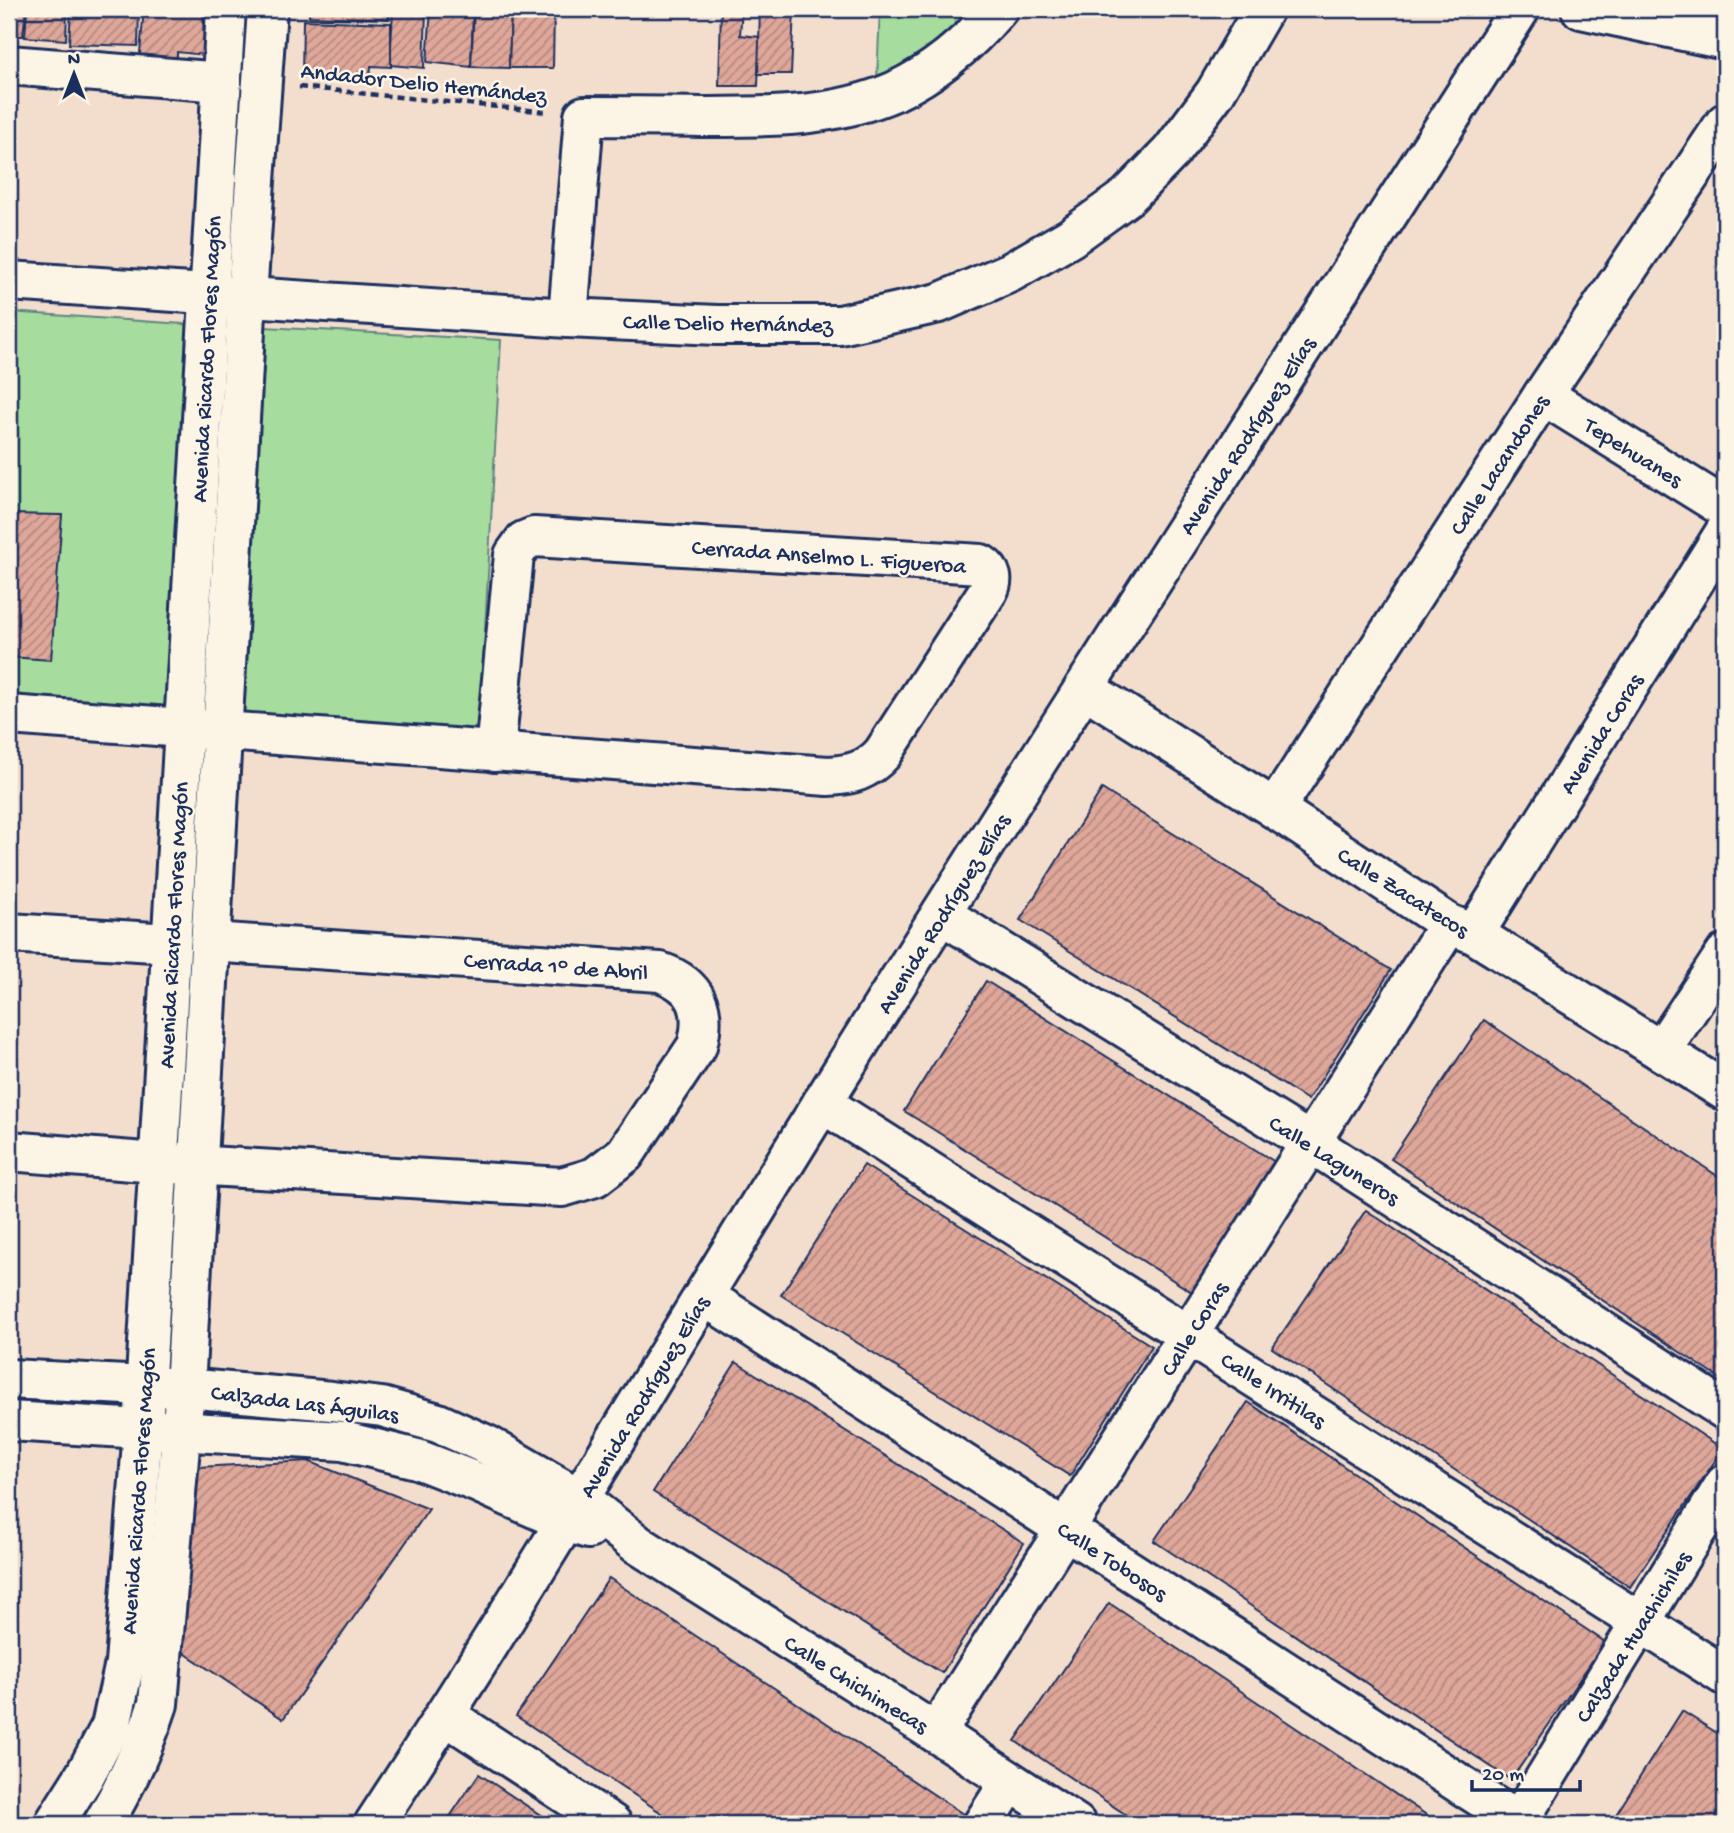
<svg xmlns="http://www.w3.org/2000/svg" width="1734" height="1833" viewBox="0 0 1734 1833" font-family="'Gochi Hand',sans-serif">
  <defs>
    <pattern id="building-hatch" width="6" height="6" patternUnits="userSpaceOnUse" patternTransform="scale(1.75)"><rect width="6" height="6" fill="#dfa799"/><path d="M-1 1l2-2M0 6l6-6M5 7l2-2" fill="none" stroke="#b48880"/></pattern>
  </defs>
  <rect width="100%" height="100%" fill="#f3dece"/>
  <filter id="ink" filterUnits="userSpaceOnUse"><feTurbulence type="fractalNoise" baseFrequency=".0143" numOctaves="2"/><feDisplacementMap in="SourceGraphic" scale="14" xChannelSelector="R" yChannelSelector="G"/><feConvolveMatrix kernelMatrix="1 2 1 2 8 2 1 2 1" color-interpolation-filters="sRGB"/></filter>
  <g filter="url(#ink)">
    <!-- green -->
    <g fill="#a7dc9f" stroke="#61867e" stroke-width="2">
      <polygon points="880,9 991,9 949,51 877,80"/>
      <polygon points="9,312 198,325 169,713 9,701"/>
      <polygon points="264,327 501,340 479,738 241,725"/>
    </g>
    <!-- building -->
    <g fill="url(#building-hatch)" stroke="#1b2f5e" stroke-width="2">
      <polygon points="9,9 26,9 23,36 9,36"/>
      <polygon points="27,9 67,9 66,40 25,37"/>
      <polygon points="71,9 139,9 138,46 69,44"/>
      <polygon points="144,9 203,9 204,55 177,52 177,65 139,64"/>
      <polygon points="309,9 390,9 389,19 309,16"/>
      <polygon points="393,9 426,9 424,68 390,65"/>
      <polygon points="431,9 473,9 471,67 427,62"/>
      <polygon points="474,9 511,9 509,68 471,67"/>
      <polygon points="511,9 554,9 553,68 509,68"/>
      <polygon points="721,9 742,9 740,35 760,37 758,86 719,86"/>
      <polygon points="760,9 794,9 791,74 758,74"/>
      <polygon points="303,20 391,23 391,67 371,66 370,80 302,77"/>
      <polygon points="9,514 62,515 51,660 9,657"/>
      <polygon points="1102,789 1391,970 1308,1100 1020,920"/>
      <polygon points="986,981 1275,1162 1192,1292 904,1111"/>
      <polygon points="1484,1020 1725,1181 1725,1382 1391,1159"/>
      <polygon points="864,1165 1152,1346 1070,1476 781,1295"/>
      <polygon points="1366,1210 1723,1449 1630,1587 1272,1348"/>
      <polygon points="736,1362 1024,1543 942,1673 653,1492"/>
      <polygon points="1248,1402 1605,1642 1511,1780 1154,1541"/>
      <polygon points="308,1461 429,1509 283,1719 183,1652 198,1467"/>
      <polygon points="609,1578 966,1816 961,1824 678,1824 516,1716"/>
      <polygon points="1109,1603 1440,1824 1140,1824 1015,1741"/>
      <polygon points="1682,1711 1725,1738 1725,1824 1610,1824"/>
      <polygon points="479,1774 554,1824 445,1824"/>
    </g>
    <g fill="none" stroke-linecap="round" stroke-linejoin="round">
      <defs>
        <g id="minor">
          <polyline points="1581,9 1725,40"/>
          <polyline points="9,65 222,82"/>
          <polyline points="9,281 568,318 717,325 840,325 939,303 1011,272 1070,238 1128,196 1171,152 1215,93 1264,9"/>
          <path d="M 568,318 L 584,116 C 623,116 662,116 701,117 C 766,117 834,118 895,91 C 936,72 969,43 998,9"/>
          <polyline points="1543,395 1725,508"/>
          <polyline points="1084,688 1275,809 1449,924 1474,934 1725,1091"/>
          <path d="M 9,715 L 828,776 C 851,775 867,771 883,753 L 988,591 C 994,580 992,571 981,564 L 534,537 L 524,541 L 514,555 L 495,752"/>
          <polyline points="1275,809 1543,395 1725,123"/>
          <polyline points="941,914 1311,1143 1725,1410"/>
          <polyline points="9,933 170,943"/>
          <polyline points="1474,934 1725,532"/>
          <polyline points="1661,1051 1725,954"/>
          <polyline points="822,1103 1725,1676"/>
          <path d="M 9,1151 L 157,1163 L 562,1187 L 595,1177 L 625,1154 L 697,1046 C 707,1009 697,985 660,972 L 210,942"/>
          <polyline points="704,1296 1522,1824"/>
          <polyline points="9,1379 185,1388 332,1401 382,1407 438,1423 487,1445 580,1499 637,1544 936,1733 1076,1824"/>
          <polyline points="9,1421 343,1441 417,1459 476,1482 566,1522 588,1529"/>
          <polyline points="445,1715 612,1824"/>
          <polyline points="936,1733 1449,924"/>
          <polyline points="54,1824 85,1775 111,1726 125,1663 143,1429 226,9"/>
          <path d="M 103,1824 C 126,1785 144,1747 158,1704 L 185,1388 L 247,296 L 267,9"/>
          <path d="M 374,1824 C 530,1587 673,1342 824,1100 C 1052,734 1287,372 1520,9"/>
          <polyline points="983,1824 1010,1782"/>
          <polyline points="1517,1824 1725,1484"/>
        </g>
      </defs>
      <!-- minor casing -->
      <use href="#minor" stroke="#1b2f5e" stroke-width="44"/>
      <!-- path -->
      <polyline stroke="#1b2f5e" stroke-width="4.5" stroke-dasharray="7 5" stroke-linecap="butt" points="299,87 548,112"/>
      <!-- minor -->
      <use href="#minor" stroke="#fcf5e5" stroke-width="38"/>
    </g>
  </g>
  <g text-anchor="middle" stroke-width="5" stroke-linejoin="round" paint-order="stroke">
    <!-- street labels -->
    <g font-size="23" fill="#1b2f5e" stroke="#fcf5e5">
      <text transform="translate(424 82) rotate(6)" y="8">Andador Delio Hernández</text>
      <text transform="translate(728 322) rotate(1)" y="8">Calle Delio Hernández</text>
      <text transform="translate(205 359) rotate(-87)" y="8">Avenida Ricardo Flores Magón</text>
      <text transform="translate(1246 435) rotate(-57)" y="8">Avenida Rodríguez Elías</text>
      <text transform="translate(1634 451) rotate(32)" y="8">Tepehuanes</text>
      <text transform="translate(1498 464) rotate(-57)" y="8">Calle Lacandones</text>
      <text transform="translate(829 555) rotate(4)" y="8">Cerrada Anselmo L. Figueroa</text>
      <text transform="translate(1600 733) rotate(-58)" y="8">Avenida Coras</text>
      <text transform="translate(1404 891) rotate(32)" y="8">Calle Zacatecos</text>
      <text transform="translate(942 913) rotate(-58)" y="8">Avenida Rodríguez Elías</text>
      <text transform="translate(172 925) rotate(-87)" y="8">Avenida Ricardo Flores Magón</text>
      <text transform="translate(556 965) rotate(4)" y="8">Cerrada 1° de Abril</text>
      <text transform="translate(1335 1159) rotate(32)" y="8">Calle Laguneros</text>
      <text transform="translate(1193 1328) rotate(-58)" y="8">Calle Coras</text>
      <text transform="translate(1274 1389) rotate(33)" y="8">Calle Irritilas</text>
      <text transform="translate(643 1396) rotate(-59)" y="8">Avenida Rodríguez Elías</text>
      <text transform="translate(305 1402) rotate(7)" y="8">Calzada Las Águilas</text>
      <text transform="translate(137 1491) rotate(-86)" y="8">Avenida Ricardo Flores Magón</text>
      <text transform="translate(1113 1560) rotate(33)" y="8">Calle Tobosos</text>
      <text transform="translate(1632 1636) rotate(-58)" y="8">Calzada Huachichiles</text>
      <text transform="translate(857 1683) rotate(32)" y="8">Calle Chichimecas</text>
    </g>
  </g>
  <!-- margin -->
  <rect width="1734" height="1833" fill="none" stroke="#fcf5e5" stroke-width="35"/>
  <rect x="18" y="18" width="1699" height="1798" fill="none" stroke="#1b2f5e" stroke-width="2.5" filter="url(#ink)"/>
  <!-- north arrow -->
  <g transform="translate(74 74)" stroke="#fcf5e5" stroke-width="5" paint-order="stroke">
  <path d="M0-5L12 26L0 18L-12 26Z" fill="#1b2f5e"/>
  <text y="-10" font-size="19" font-weight="bold" text-anchor="middle" fill="#1b2f5e">N</text>
  </g>
  <!-- scale -->
  <path d="M1472 1780v10h108v-10" fill="none" stroke="#1b2f5e" stroke-width="3.5"/>
  <text x="1482" y="1780" font-size="21" fill="#1b2f5e" stroke="#fcf5e5" stroke-width="5" paint-order="stroke">20 m</text>
</svg>
